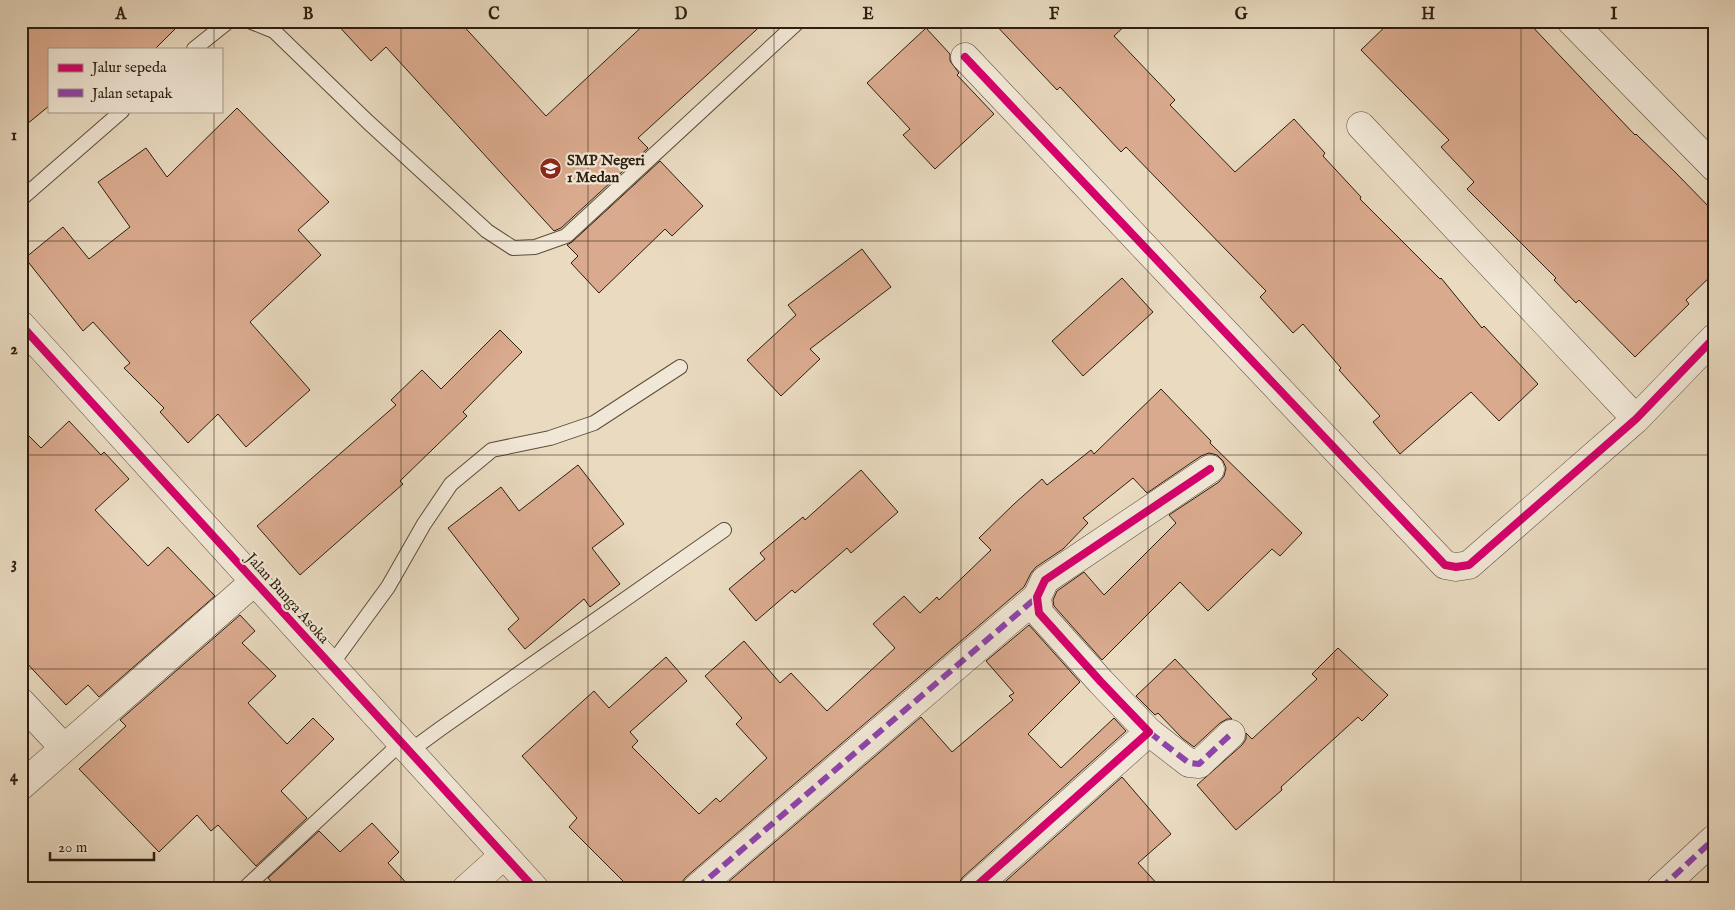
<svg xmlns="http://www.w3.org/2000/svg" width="1735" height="910" viewBox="0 0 1735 910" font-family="'IM FELL English',serif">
  <rect width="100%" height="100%" fill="#e9dac0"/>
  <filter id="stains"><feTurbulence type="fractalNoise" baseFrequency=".004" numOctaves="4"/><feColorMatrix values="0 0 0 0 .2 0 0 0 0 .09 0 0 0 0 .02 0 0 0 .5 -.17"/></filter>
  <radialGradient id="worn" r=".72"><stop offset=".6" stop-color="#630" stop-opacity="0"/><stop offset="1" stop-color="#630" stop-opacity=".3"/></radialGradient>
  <!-- building -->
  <g fill="#daaa8e" stroke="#2d1e10">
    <polygon points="21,21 183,21 155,49 49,49 49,106 21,129"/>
    <polygon points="334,21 459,21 546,116 648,21 766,21 638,138 648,148 561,228 554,231 386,47 371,61"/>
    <polygon points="992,21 1130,21 1114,36 1175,100 1170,105 1235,172 1294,119 1325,153 1323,156 1361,197 1360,199 1440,279 1441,278 1482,328 1484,326 1538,384 1499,421 1471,392 1400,454 1373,422 1380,416 1339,370 1341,368 1303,324 1293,333 1260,297 1266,291 1126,147 1121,152 1060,87 1057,90"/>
    <polygon points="1391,21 1527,21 1635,135 1636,134 1675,172 1714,212 1714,273 1686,300 1689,304 1635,357 1579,300 1576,303 1554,280 1556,278 1467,189 1474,182 1441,147 1449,140 1361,50"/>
    <polygon points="926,28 950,54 950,61 959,73 957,75 994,114 935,169 903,135 910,129 867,83"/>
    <polygon points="237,108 329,202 298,230 321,255 250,322 310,390 246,447 218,414 188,443 160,412 164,408 124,368 130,363 93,322 83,331 25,258 63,227 89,259 130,227 98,182 146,148 167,177"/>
    <polygon points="660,161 703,206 672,236 665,229 599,293 571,263 578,256 567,245 572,242"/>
    <polygon points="862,249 891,287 810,349 820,359 781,396 747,360 796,315 788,305"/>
    <polygon points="1122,278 1153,312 1083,376 1052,341"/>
    <polygon points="500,330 522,352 463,412 467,416 400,481 403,484 300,575 257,526 396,405 391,400 422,370 441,389"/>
    <polygon points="1161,389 1211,441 1210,443 1302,533 1280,556 1272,549 1208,611 1180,582 1102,660 1054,606 1053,600 1057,591 1084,572 1104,595 1176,523 1169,515 1219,482 1224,476 1226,468 1223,461 1217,455 1209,453 1201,456 1147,493 1133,478 1083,518 1088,523 1063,549 1036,567 1031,573 1024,587 686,877 681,883 681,889 631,889 569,827 577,818 522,756 594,691 609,708 666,657 687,681 630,732 638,741 632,747 699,814 716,798 720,802 767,758 736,724 742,718 705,676 744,641 780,683 791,673 827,711 895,648 873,624 904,596 920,613 937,597 939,600 991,550 979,538 1014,504 1042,479 1047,485 1091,450 1094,454"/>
    <polygon points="69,421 101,455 104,452 129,479 95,510 148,566 168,547 215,596 99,697 88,685 66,705 21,657 21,428 41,448"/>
    <polygon points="578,465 624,524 592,548 620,584 590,607 584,599 525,649 508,629 519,619 448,528 501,487 519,511"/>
    <polygon points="861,470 898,512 851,553 847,548 795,593 792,590 756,621 729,589 765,559 760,553 803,517 805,520"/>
    <polygon points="240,615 255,631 242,643 276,676 248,703 287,744 313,718 334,739 281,791 307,818 256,866 218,825 211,831 197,815 159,852 79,769 126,726 120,720"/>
    <polygon points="1029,625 1080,682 1028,734 1061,768 1114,718 1126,731 963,877 958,884 958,889 720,889 921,717 952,752 1013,700 1009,696 1014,693 986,661"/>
    <polygon points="1338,648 1388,695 1362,721 1358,717 1281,787 1282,790 1236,830 1197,785 1242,745 1246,739 1246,733 1252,739 1317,679 1312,674"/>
    <polygon points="1175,659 1232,719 1227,719 1220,723 1194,747 1182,738 1158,713 1155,715 1136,696"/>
    <polygon points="1122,777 1171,834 1138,863 1162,889 997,889"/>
    <polygon points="372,823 399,852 388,863 412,889 278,889 268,878 319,831 340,852"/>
  </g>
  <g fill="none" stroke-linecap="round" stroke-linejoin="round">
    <defs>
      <g id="service">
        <polyline points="249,21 274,31 368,122 487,231 513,248 535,247 566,236 799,21"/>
        <polyline points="194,49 229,21"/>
        <polyline points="21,199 122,111"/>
        <polyline points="331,665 388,587 424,524 451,484 492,450 550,438 594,423 680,367"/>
        <polyline points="410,751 440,729 724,530"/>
        <polyline points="245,888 402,742"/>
      </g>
      <g id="minor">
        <polyline points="1571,21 1714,167"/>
        <polyline points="965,57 1445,565 1456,567 1469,565 1636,419 1714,338"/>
        <polyline points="1361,126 1636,419"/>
        <polyline points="21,702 64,748"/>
        <polyline points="1149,732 1189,763 1199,764 1231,734"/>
        <polyline points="21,786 255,581"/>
        <polyline points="466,889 504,855"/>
        <polyline points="696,889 1037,597"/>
        <polyline points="973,889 1149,732 1101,682 1039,613 1037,597 1045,580 1210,469"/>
        <polyline points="1660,889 1714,839"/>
      </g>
      <polyline id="tertiary" points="21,325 535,889"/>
    </defs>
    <!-- service casing -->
    <use href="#service" stroke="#5c4d3c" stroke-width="16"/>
    <!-- minor casing -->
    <use href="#minor" stroke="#5c4d3c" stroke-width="29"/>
    <!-- tertiary casing -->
    <use href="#tertiary" stroke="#5c4d3c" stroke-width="29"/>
    <!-- service -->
    <use href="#service" stroke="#f1e7d6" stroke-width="14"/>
    <!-- minor -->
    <use href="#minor" stroke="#f1e7d6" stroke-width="28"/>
    <!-- tertiary -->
    <use href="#tertiary" stroke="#f1e7d6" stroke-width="28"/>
    <!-- quiet -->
    <g stroke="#8e44ad" stroke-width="6" stroke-dasharray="12 6" stroke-linecap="butt">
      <polyline points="1149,732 1189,763 1199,764 1231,734"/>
      <polyline points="696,889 1037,597"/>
      <polyline points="1660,889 1714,839"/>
    </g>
    <defs>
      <g id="cycleway">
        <polyline points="965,57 1445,565 1456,567 1469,565 1636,419 1714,338"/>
        <polyline points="21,325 535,889"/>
        <polyline points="973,889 1149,732 1101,682 1039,613 1037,597 1045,580 1210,469"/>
      </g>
    </defs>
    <!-- cycleway casing -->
    <use href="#cycleway" stroke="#f1e7d6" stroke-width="11"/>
    <!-- cycleway -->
    <use href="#cycleway" stroke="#d6006c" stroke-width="8"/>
  </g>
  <!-- grid -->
  <path fill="none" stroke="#2d1e10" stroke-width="1" stroke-opacity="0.55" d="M 214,21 L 214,49M 401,21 L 401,889M 588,21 L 588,889M 774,21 L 774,889M 961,21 L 961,889M 1148,21 L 1148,889M 1334,21 L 1334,889M 1521,21 L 1521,889M 214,111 L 214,889M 21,241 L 1714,241M 21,455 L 1714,455M 21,669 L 1714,669"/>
  <!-- icons -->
  <defs>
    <symbol id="school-disc" viewBox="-11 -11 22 22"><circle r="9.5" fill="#8f2418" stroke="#f1e7d6"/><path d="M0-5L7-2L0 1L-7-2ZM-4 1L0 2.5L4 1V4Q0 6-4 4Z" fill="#fff"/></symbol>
  </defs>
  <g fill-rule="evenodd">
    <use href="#school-disc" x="538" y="156" width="25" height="25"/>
  </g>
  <g text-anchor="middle" stroke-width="4.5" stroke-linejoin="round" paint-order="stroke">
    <!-- poi labels -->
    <g font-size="15" font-weight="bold" fill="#2d1e10" stroke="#f1e7d6" text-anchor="start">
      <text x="567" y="165">SMP Negeri<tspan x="567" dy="17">1 Medan</tspan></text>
    </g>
    <!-- street labels -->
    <g font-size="15" fill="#2d1e10" stroke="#f1e7d6">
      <text transform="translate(288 598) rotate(48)" y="5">Jalan Bunga Asoka</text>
    </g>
  </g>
  <!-- margin -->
  <rect width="1735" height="910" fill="none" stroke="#e9dac0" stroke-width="55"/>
  <!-- legend -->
  <rect x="48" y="48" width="175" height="65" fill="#f1e7d6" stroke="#a39787"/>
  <rect x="58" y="64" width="25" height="8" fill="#d6006c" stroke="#a39787"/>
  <text x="92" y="72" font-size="15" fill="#2d1e10">Jalur sepeda</text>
  <rect x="58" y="89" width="25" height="8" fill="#8e44ad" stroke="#a39787"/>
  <text x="92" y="98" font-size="15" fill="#2d1e10">Jalan setapak</text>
  <!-- scale -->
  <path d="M50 852v8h104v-8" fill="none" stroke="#2d1e10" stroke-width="2.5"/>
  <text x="58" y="852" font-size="15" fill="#2d1e10" stroke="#f1e7d6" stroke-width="4" paint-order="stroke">20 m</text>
  <rect x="28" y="28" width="1680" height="854" fill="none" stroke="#2d1e10" stroke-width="2"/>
  <g font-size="16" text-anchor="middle" font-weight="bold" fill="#2d1e10">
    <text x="121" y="19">A</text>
    <text x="308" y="19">B</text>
    <text x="494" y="19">C</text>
    <text x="681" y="19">D</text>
    <text x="868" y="19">E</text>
    <text x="1054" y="19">F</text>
    <text x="1241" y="19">G</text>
    <text x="1428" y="19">H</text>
    <text x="1614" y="19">I</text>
    <text x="14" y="140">1</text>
    <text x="14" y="354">2</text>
    <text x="14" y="568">3</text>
    <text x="14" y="781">4</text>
  </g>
  <rect width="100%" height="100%" filter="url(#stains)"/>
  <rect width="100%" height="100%" fill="url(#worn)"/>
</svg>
